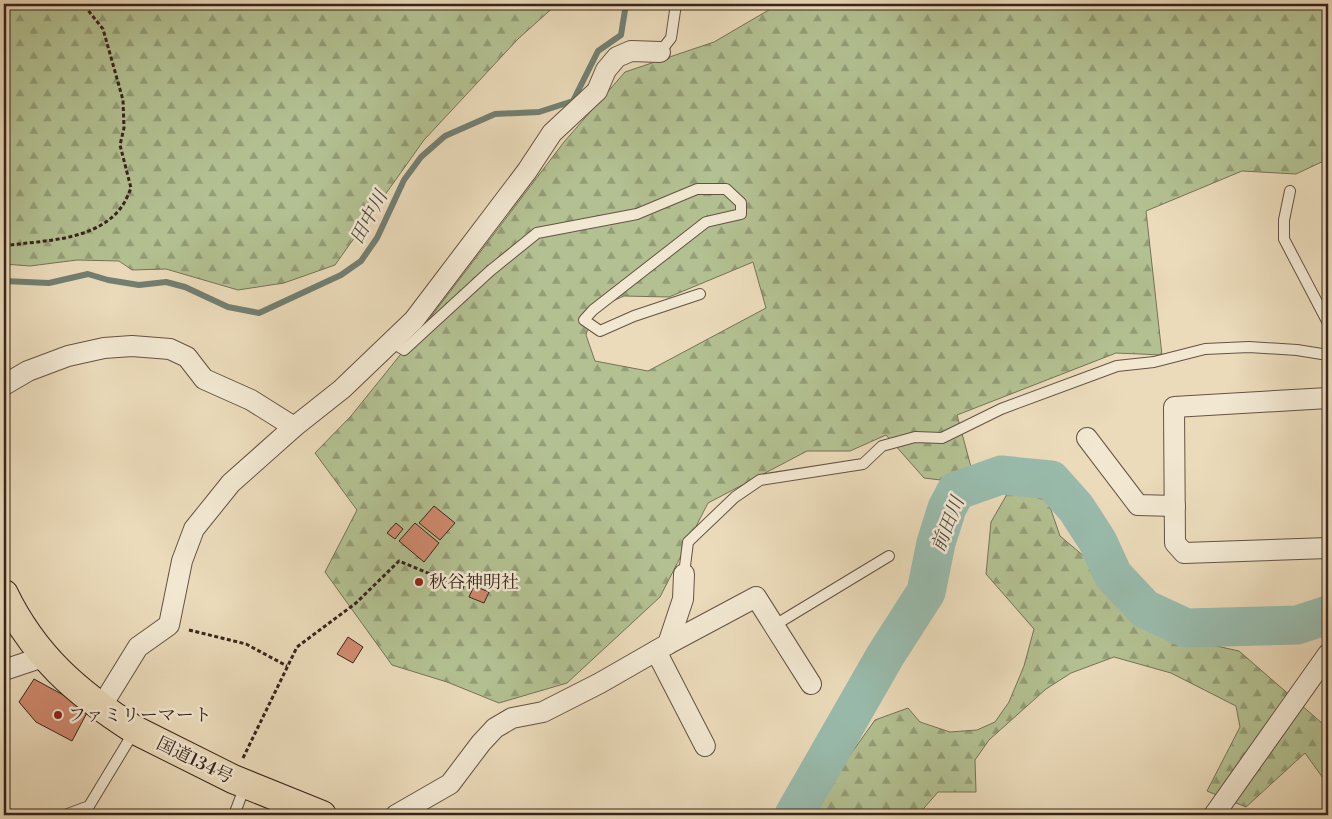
<svg xmlns="http://www.w3.org/2000/svg" width="1332" height="819" viewBox="0 0 1332 819" font-family="'Libre Bodoni','Noto Serif JP',serif">
  <defs>
    <pattern id="forest-firs" width="22" height="20" patternUnits="userSpaceOnUse" patternTransform="scale(1.25)"><rect width="22" height="20" fill="#b3c192"/><path d="M5 1l3.5 6h-7zM16 11l3.5 6h-7z" fill="#939d76"/></pattern>
  </defs>
  <rect width="100%" height="100%" fill="#ebdbba"/>
  <filter id="stains"><feTurbulence type="fractalNoise" baseFrequency=".004" numOctaves="4"/><feColorMatrix values="0 0 0 0 .2 0 0 0 0 .09 0 0 0 0 .02 0 0 0 .5 -.17"/></filter>
  <radialGradient id="worn" r=".72"><stop offset=".6" stop-color="#630" stop-opacity="0"/><stop offset="1" stop-color="#630" stop-opacity=".3"/></radialGradient>
  <!-- forest -->
  <g fill="url(#forest-firs)" stroke="#767257" fill-rule="evenodd">
    <polygon points="4,4 557,4 518,39 424,140 335,265 284,283 238,290 166,269 132,270 119,261 77,260 30,266 4,264"/>
    <path d="M 779,4 L 1328,4 L 1328,159 L 1296,174 L 1242,171 L 1146,211 L 1162,355 L 1116,353 L 957,415 L 971,467 L 949,481 L 924,478 L 886,435 L 850,451 L 807,451 L 708,503 L 660,597 L 567,683 L 499,703 L 447,682 L 392,665 L 325,572 L 357,510 L 315,453 L 351,416 L 430,318 L 564,142 L 625,72 L 714,42 ZM 753,262 L 766,308 L 648,371 L 595,361 L 586,335 L 593,310 L 624,296 L 669,297 Z"/>
    <polygon points="1010,489 1048,501 1060,536 1085,557 1157,633 1239,651 1323,724 1328,738 1328,785 1305,753 1246,807 1207,791 1240,727 1236,706 1171,673 1114,657 1071,673 1046,689 989,740 975,760 976,792 938,792 918,815 807,815 875,720 908,708 920,722 950,732 977,730 995,722 1009,702 1024,666 1034,629 986,574 991,522"/>
  </g>
  <g fill="none" stroke-linecap="round" stroke-linejoin="round">
    <!-- stream -->
    <polyline stroke="#727f72" stroke-width="6" points="4,281 49,283 88,274 108,280 139,285 166,282 185,287 228,307 259,313 341,275 361,261 377,238 404,180 421,157 445,136 495,114 539,112 573,101 598,51 621,35 626,4"/>
    <!-- river -->
    <polyline stroke="#99bbac" stroke-width="39" points="794,815 885,656 926,592 936,543 947,508 956,491 1001,475 1051,480 1076,508 1098,542 1113,575 1145,609 1186,628 1297,625 1328,615"/>
  </g>
  <!-- building -->
  <g fill="#d08a6f" stroke="#38241c">
    <polygon points="434,506 455,523 440,540 419,523"/>
    <polygon points="396,523 403,529 395,539 387,533"/>
    <polygon points="415,523 439,543 424,562 399,541"/>
    <polygon points="474,586 489,592 484,603 469,597"/>
    <polygon points="348,637 363,647 353,663 337,654"/>
    <polygon points="34,679 89,709 72,741 36,722 19,702"/>
  </g>
  <g fill="none" stroke-linecap="round" stroke-linejoin="round">
    <defs>
      <g id="lane">
        <polyline points="660,52 671,38 676,4"/>
        <polyline points="1290,191 1284,220 1284,239 1328,323"/>
        <polyline points="391,342 404,350 490,271 537,233 637,214 697,189 726,189 741,203 741,214 706,222 593,310 584,320 600,331 634,316 700,294"/>
        <polyline points="684,574 688,542 735,497 760,480 863,464 882,446 915,437 942,438 1001,409 1117,366 1154,362 1205,349 1249,347 1297,350 1328,355"/>
        <polyline points="775,625 889,556"/>
        <polyline points="65,815 89,806 135,730"/>
        <polyline points="234,815 245,786"/>
      </g>
      <g id="street">
        <polyline points="4,385 28,371 68,356 104,348 132,346 170,349 187,357 204,379 251,400 294,427"/>
        <polyline points="1328,398 1174,407 1175,543 1184,553 1328,548"/>
        <polyline points="1087,438 1138,505 1175,506"/>
        <polyline points="668,644 756,597 811,684"/>
        <polyline points="656,651 705,746"/>
        <polyline points="4,670 43,657"/>
        <polyline points="101,707 138,647 169,625 182,561 194,529 231,483 294,427 342,389 414,320 527,171 552,133 597,91 606,70 617,57 631,51 660,52"/>
        <polyline points="396,815 450,784 481,743 495,728 512,718 543,712 600,683 668,644 683,599 684,574"/>
        <polyline points="1214,815 1328,654"/>
      </g>
      <path id="highway" d="M 4,594 C 34,656 77,693 135,730 L 233,779 L 322,815"/>
    </defs>
    <!-- lane casing -->
    <use href="#lane" stroke="#655244" stroke-width="12"/>
    <!-- street casing -->
    <use href="#street" stroke="#655244" stroke-width="22"/>
    <!-- highway casing -->
    <use href="#highway" stroke="#38241c" stroke-width="30"/>
    <!-- path -->
    <g stroke="#38241c" stroke-width="3" stroke-dasharray="4 2.5" stroke-linecap="butt">
      <path d="M 4,246 C 42,240 93,242 120,209 C 125,203 128,195 131,188 L 120,145 L 124,128 L 123,100 L 103,29 L 83,4"/>
      <polyline points="189,630 246,644 287,666"/>
      <polyline points="243,758 297,647 356,603 399,561 464,588"/>
    </g>
    <!-- lane -->
    <use href="#lane" stroke="#f2e8d2" stroke-width="10"/>
    <!-- street -->
    <use href="#street" stroke="#f2e8d2" stroke-width="20"/>
    <!-- highway -->
    <use href="#highway" stroke="#ebdbba" stroke-width="28"/>
  </g>
  <!-- markers -->
  <g fill="#8f2418" stroke="#f2e8d2" stroke-width="2">
    <circle cx="419" cy="582" r="5"/>
    <circle cx="58" cy="715" r="5"/>
  </g>
  <g text-anchor="middle" stroke-width="5" stroke-linejoin="round" paint-order="stroke">
    <!-- poi labels -->
    <g font-size="18" fill="#38241c" stroke="#f2e8d2" text-anchor="start">
      <text x="429" y="588">秋谷神明社</text>
      <text x="68" y="721">ファミリーマート</text>
    </g>
    <!-- street labels -->
    <g font-size="18" fill="#38241c" stroke="#f2e8d2">
      <text transform="translate(195 760) rotate(26)" y="6">国道134号</text>
    </g>
    <!-- water labels -->
    <g font-size="19" font-style="italic" fill="#504a40" stroke="#f2e8d2">
      <text transform="translate(368 217) rotate(-62)" y="7">田中川</text>
      <text transform="translate(947 524) rotate(-68)" y="7">前田川</text>
    </g>
  </g>
  <!-- margin -->
  <rect width="1332" height="819" fill="none" stroke="#ebdbba" stroke-width="20"/>
  <rect x="5" y="5" width="1322" height="809" fill="none" stroke="#38241c" stroke-width="2.5"/>
  <rect x="10" y="10" width="1312" height="799" fill="none" stroke="#38241c"/>
  <rect width="100%" height="100%" filter="url(#stains)"/>
  <rect width="100%" height="100%" fill="url(#worn)"/>
</svg>
